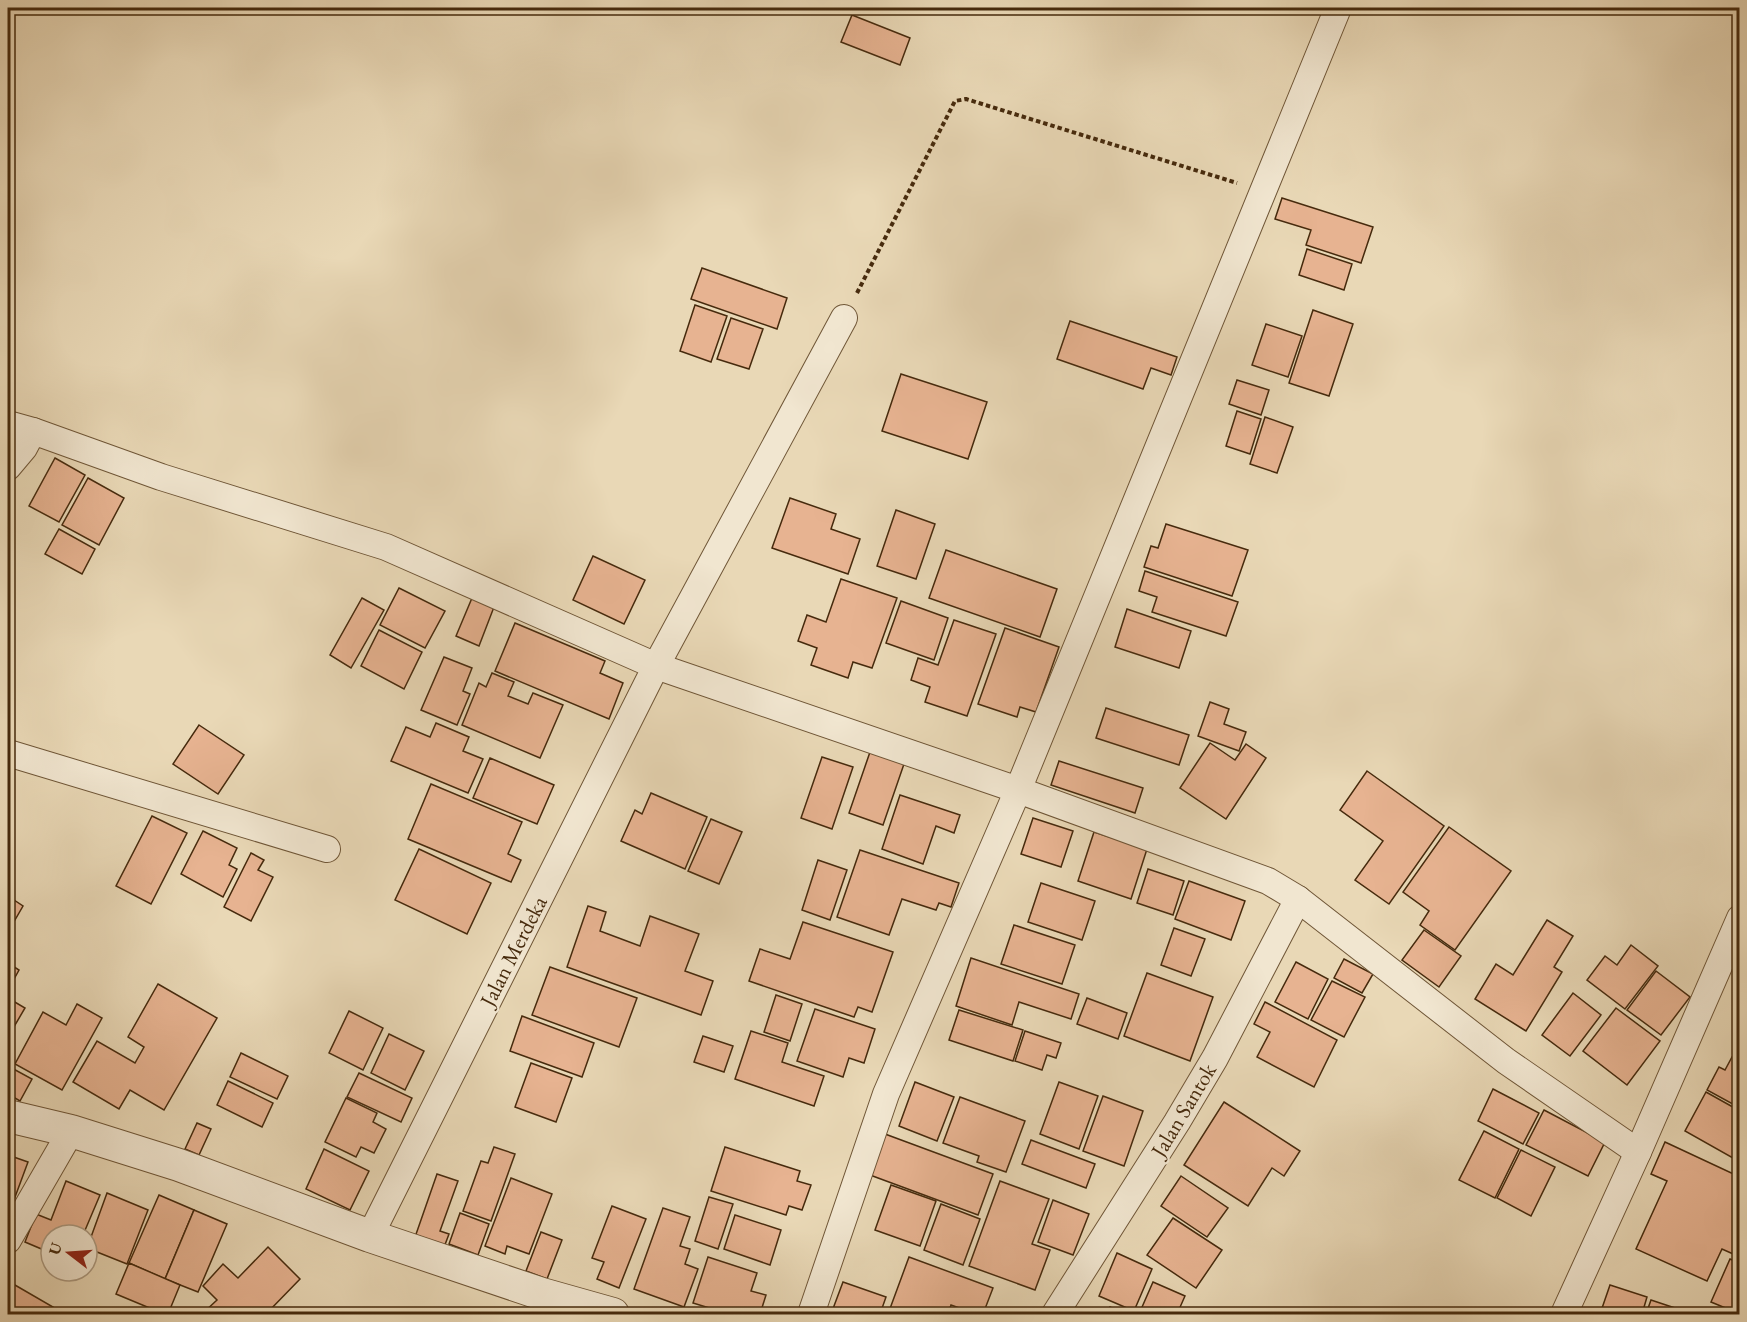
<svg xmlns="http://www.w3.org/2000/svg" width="1747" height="1322" viewBox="0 0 1747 1322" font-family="'EB Garamond',serif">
  <rect width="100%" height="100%" fill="#e9d8b6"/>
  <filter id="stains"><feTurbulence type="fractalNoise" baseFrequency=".00333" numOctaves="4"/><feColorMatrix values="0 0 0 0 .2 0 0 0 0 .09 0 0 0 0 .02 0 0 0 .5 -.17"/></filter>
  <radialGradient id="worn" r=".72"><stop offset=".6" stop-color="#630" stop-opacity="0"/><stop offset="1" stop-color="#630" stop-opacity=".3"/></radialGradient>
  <!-- building -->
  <g fill="#e7b391" stroke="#462a0d" stroke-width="1.5">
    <polygon points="852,15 910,38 900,65 841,42"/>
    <polygon points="1282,198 1373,227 1361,263 1306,245 1311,230 1275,219"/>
    <polygon points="1307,249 1352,264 1344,290 1299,275"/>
    <polygon points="702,268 787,298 777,329 691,299"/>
    <polygon points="695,305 727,316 711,362 680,351"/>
    <polygon points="1313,310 1353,324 1329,396 1289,383"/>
    <polygon points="731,318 763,329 749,369 717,359"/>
    <polygon points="1070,321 1177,357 1171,375 1151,368 1143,389 1057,359"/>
    <polygon points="1266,324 1302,336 1288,377 1252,365"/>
    <polygon points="901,374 987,402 968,459 882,431"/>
    <polygon points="1237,380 1269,390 1261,415 1229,404"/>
    <polygon points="1237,411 1261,419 1250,454 1226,446"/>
    <polygon points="1265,417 1293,427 1277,473 1250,464"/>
    <polygon points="55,458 85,475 59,522 29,506"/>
    <polygon points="88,478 124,498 99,545 62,525"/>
    <polygon points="790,498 836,514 831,529 860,539 848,574 772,548"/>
    <polygon points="896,510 935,524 916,579 877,566"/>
    <polygon points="1166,524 1248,550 1232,596 1144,567 1151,546 1158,548"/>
    <polygon points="59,529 95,549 82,574 45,554"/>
    <polygon points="946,550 1057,589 1040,637 929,598"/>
    <polygon points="593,556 645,580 624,624 573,600"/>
    <polygon points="1145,571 1238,602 1226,636 1152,612 1157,597 1139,591"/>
    <polygon points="841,579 897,598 872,668 853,662 848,678 811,665 817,648 798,641 807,615 826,622"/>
    <polygon points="399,588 445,611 425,648 380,625"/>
    <polygon points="362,598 384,610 351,668 330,655"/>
    <polygon points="472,598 494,607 479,646 456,636"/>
    <polygon points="901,601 948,618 934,660 886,643"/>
    <polygon points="1127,609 1191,631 1179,668 1115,647"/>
    <polygon points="954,620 996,634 967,716 925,702 930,687 911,680 918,658 938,665"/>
    <polygon points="515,623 605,661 600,673 623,683 609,719 495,671"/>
    <polygon points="1005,628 1059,647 1036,712 1020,707 1017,717 978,704"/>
    <polygon points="379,630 422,652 404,689 361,666"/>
    <polygon points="444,657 472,668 463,691 470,694 457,725 421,710"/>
    <polygon points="492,673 514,682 508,696 528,704 533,693 563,705 540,758 462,725 479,683 486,687"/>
    <polygon points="1210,702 1229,709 1224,724 1246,732 1239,751 1198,736"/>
    <polygon points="1106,708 1189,735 1179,765 1096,738"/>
    <polygon points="436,723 469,737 463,751 483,759 468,793 391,761 406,727 430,737"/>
    <polygon points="199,725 244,755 218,794 173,764"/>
    <polygon points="1210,743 1235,760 1246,744 1266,758 1226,819 1180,788"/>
    <polygon points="870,752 904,764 883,825 849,813"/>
    <polygon points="822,757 853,767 832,829 801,818"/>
    <polygon points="490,758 554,785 537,824 473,798"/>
    <polygon points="1059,761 1143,788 1135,813 1051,785"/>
    <polygon points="1367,771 1444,826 1389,904 1355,880 1383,841 1340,810"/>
    <polygon points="431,784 522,822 508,854 521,860 511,882 408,839"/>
    <polygon points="651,793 707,817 685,869 621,841 635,810 642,814"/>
    <polygon points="900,795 960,815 954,833 936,826 923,864 882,849"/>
    <polygon points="152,816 187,833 151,904 116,886"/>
    <polygon points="1033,818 1073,831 1061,867 1021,854"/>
    <polygon points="711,819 742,832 719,884 688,871"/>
    <polygon points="1449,827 1511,871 1455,950 1420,925 1429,911 1403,892"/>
    <polygon points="203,831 237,848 229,865 237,869 223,897 181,874"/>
    <polygon points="1094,832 1147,849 1131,899 1078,881"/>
    <polygon points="419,849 491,883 467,934 395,900"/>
    <polygon points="860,850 959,883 951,907 939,903 936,910 902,899 889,935 837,917"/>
    <polygon points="251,853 264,860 258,870 273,877 251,921 224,907"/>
    <polygon points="818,860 847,870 830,920 802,910"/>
    <polygon points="1148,869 1184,881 1173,915 1137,903"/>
    <polygon points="1189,881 1245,901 1231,940 1175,919"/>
    <polygon points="1041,883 1095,901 1082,940 1028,922"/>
    <polygon points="8,896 23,906 8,932"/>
    <polygon points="588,906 606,912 600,931 640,946 650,916 699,934 685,971 713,981 701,1015 567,967"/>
    <polygon points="1547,920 1573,936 1554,967 1562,972 1526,1031 1475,999 1496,964 1513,975"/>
    <polygon points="803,922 893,952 872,1012 858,1007 854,1017 749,981 760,949 790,959"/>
    <polygon points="1014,925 1075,945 1062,984 1001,964"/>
    <polygon points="1174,928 1205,939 1191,976 1161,965"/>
    <polygon points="1424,930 1461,956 1439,987 1402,960"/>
    <polygon points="1631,945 1658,966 1625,1009 1587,980 1605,956 1617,965"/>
    <polygon points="971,958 1079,994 1071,1019 1019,1002 1012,1025 956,1006"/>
    <polygon points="1344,959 1373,974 1362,993 1334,978"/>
    <polygon points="1296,962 1328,979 1308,1019 1275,1002"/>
    <polygon points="8,963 19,970 8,990"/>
    <polygon points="550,967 637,998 619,1047 532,1015"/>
    <polygon points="1656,971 1690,997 1661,1035 1627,1010"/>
    <polygon points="1147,973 1213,997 1190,1061 1124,1036"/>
    <polygon points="1332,981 1365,997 1344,1037 1311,1020"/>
    <polygon points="158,984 217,1018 164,1110 130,1090 119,1109 73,1082 97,1041 135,1063 144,1047 128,1037"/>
    <polygon points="1573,993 1601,1015 1570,1056 1542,1035"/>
    <polygon points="776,995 802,1004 790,1041 764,1032"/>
    <polygon points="8,998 25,1008 8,1037"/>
    <polygon points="1087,998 1127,1013 1118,1039 1077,1024"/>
    <polygon points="1265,1002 1337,1040 1314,1087 1257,1057 1270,1032 1254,1024"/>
    <polygon points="77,1004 102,1018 62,1090 15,1064 43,1012 66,1025"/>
    <polygon points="1616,1008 1660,1041 1627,1085 1583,1051"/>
    <polygon points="815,1009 875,1029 864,1063 849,1058 843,1077 797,1061"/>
    <polygon points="959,1010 1023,1030 1013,1061 949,1040"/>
    <polygon points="349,1011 383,1028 363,1070 329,1053"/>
    <polygon points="522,1016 594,1043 582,1077 510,1051"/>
    <polygon points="751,1031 788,1043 782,1062 824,1076 814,1106 735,1079"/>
    <polygon points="1025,1031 1061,1043 1056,1058 1047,1055 1042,1070 1015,1061"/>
    <polygon points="389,1034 424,1051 405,1090 371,1073"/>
    <polygon points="703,1036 733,1046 724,1072 694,1062"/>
    <polygon points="241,1053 288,1076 277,1099 230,1077"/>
    <polygon points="1732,1057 1740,1061 1740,1108 1707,1090 1719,1067 1725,1070"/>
    <polygon points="531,1063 572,1078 556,1122 515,1107"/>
    <polygon points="8,1066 32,1079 20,1101 8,1094"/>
    <polygon points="359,1073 412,1098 401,1122 347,1097"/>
    <polygon points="228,1081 273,1103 262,1127 217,1105"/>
    <polygon points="915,1082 954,1097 937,1141 899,1126"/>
    <polygon points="1059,1082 1098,1096 1079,1149 1040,1134"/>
    <polygon points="1493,1089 1539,1113 1523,1144 1478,1121"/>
    <polygon points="1706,1092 1740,1111 1740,1162 1685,1131"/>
    <polygon points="1103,1096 1143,1111 1124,1166 1083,1151"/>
    <polygon points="960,1097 1025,1121 1006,1172 977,1162 979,1156 943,1143"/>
    <polygon points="346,1098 377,1113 373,1122 386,1129 374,1153 361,1147 356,1157 325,1142"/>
    <polygon points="1224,1102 1300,1151 1284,1176 1272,1168 1248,1206 1184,1165"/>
    <polygon points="1544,1110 1605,1142 1588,1176 1526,1145"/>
    <polygon points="197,1123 211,1129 199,1155 185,1149"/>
    <polygon points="1484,1131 1519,1149 1495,1198 1459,1180"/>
    <polygon points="885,1134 993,1174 978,1215 870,1175"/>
    <polygon points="1031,1140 1095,1164 1086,1188 1022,1164"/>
    <polygon points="1665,1142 1740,1177 1740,1257 1722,1249 1707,1281 1636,1249 1667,1181 1651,1174"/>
    <polygon points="494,1147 515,1154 491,1221 463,1211 481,1161 488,1163"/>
    <polygon points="725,1147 800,1171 797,1181 811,1185 802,1210 789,1206 786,1215 711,1191"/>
    <polygon points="324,1149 369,1171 350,1210 306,1189"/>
    <polygon points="1521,1150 1555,1167 1531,1216 1497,1198"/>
    <polygon points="8,1155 28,1162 8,1216"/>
    <polygon points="437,1174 458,1181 440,1231 449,1234 443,1250 414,1240"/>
    <polygon points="1181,1176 1228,1208 1207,1237 1161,1206"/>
    <polygon points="511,1178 552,1194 529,1254 507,1246 505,1254 485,1246"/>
    <polygon points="66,1181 100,1195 83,1235 51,1235 51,1253 25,1242 36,1214 51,1220"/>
    <polygon points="1000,1181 1049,1199 1032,1244 1050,1250 1035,1290 969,1266"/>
    <polygon points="891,1185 936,1201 920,1246 875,1230"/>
    <polygon points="107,1193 148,1210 127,1264 87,1248"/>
    <polygon points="159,1195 194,1210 165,1279 129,1263"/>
    <polygon points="709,1197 733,1204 718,1249 695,1241"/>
    <polygon points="1053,1200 1089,1214 1073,1255 1038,1242"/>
    <polygon points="941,1204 980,1219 963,1265 924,1250"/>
    <polygon points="612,1206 646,1219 619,1288 597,1279 604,1262 592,1258"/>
    <polygon points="663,1208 690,1217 680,1246 690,1249 685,1264 698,1269 684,1307 634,1289"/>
    <polygon points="194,1210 227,1224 198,1292 165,1279"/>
    <polygon points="460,1213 489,1224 478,1255 449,1244"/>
    <polygon points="735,1215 781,1230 770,1265 724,1249"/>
    <polygon points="1173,1218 1222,1250 1196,1288 1147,1255"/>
    <polygon points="541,1232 562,1240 547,1279 526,1271"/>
    <polygon points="268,1247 300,1279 266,1314 202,1314 217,1300 203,1286 223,1264 238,1278"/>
    <polygon points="1117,1253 1152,1269 1134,1311 1099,1296"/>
    <polygon points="708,1257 757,1273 751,1291 766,1295 760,1314 745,1311 744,1314 729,1314 693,1303"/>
    <polygon points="909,1257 993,1288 983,1314 976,1314 951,1305 948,1314 888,1314"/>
    <polygon points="1730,1259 1740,1263 1740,1314 1711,1302"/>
    <polygon points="129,1263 180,1285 168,1314 164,1314 116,1294"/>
    <polygon points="8,1281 53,1307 49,1314 8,1314"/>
    <polygon points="843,1282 886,1297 880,1314 831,1314"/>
    <polygon points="1153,1282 1185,1296 1177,1314 1139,1314"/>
    <polygon points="1610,1285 1647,1297 1642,1314 1600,1314"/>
    <polygon points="1651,1300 1678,1309 1676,1314 1646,1314"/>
    <polygon points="1110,1307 1125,1314 1106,1314"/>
  </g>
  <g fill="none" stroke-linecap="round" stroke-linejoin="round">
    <defs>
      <g id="minor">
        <polyline points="8,424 33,431"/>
        <polyline points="8,467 24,448 33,431 161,477 386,547 656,666 1018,790 1268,881 1298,899 1506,1061 1638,1152"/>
        <polyline points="8,753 327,849"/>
        <polyline points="370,1236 656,666 844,318"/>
        <polyline points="8,1240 71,1131"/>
        <polyline points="811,1314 886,1094 1018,790 1338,8"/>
        <polyline points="1055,1314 1177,1122 1215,1058 1298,899"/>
        <polyline points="1564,1314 1638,1152 1740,918"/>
      </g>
      <polyline id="tertiary" points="8,1116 71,1131 179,1165 370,1236 542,1294 613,1314"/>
    </defs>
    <!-- minor casing -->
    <use href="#minor" stroke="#6f5637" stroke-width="28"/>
    <!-- tertiary casing -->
    <use href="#tertiary" stroke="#6f5637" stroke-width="34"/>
    <!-- path -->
    <polyline stroke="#462a0d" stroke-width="4" stroke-dasharray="4.5 3" stroke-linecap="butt" points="857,293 955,101 966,99 1237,183"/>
    <!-- minor -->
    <use href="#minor" stroke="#f1e6d0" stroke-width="26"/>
    <!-- tertiary -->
    <use href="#tertiary" stroke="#f1e6d0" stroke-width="32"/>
  </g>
  <g text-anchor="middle" stroke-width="4.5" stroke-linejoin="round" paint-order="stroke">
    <!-- street labels -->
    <g font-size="22" fill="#462a0d" stroke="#f1e6d0">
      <text transform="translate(513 951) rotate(-63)" y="8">Jalan Merdeka</text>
      <text transform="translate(1183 1110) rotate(-59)" y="8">Jalan Santok</text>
    </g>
  </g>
  <!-- margin -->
  <rect width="1747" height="1322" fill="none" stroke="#e9d8b6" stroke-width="30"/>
  <rect x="9" y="9" width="1729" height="1304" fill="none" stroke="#462a0d" stroke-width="3"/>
  <rect x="15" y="15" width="1717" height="1292" fill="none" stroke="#462a0d" stroke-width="1.5"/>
  <!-- north arrow -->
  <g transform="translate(69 1253) rotate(287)"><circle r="28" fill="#f1e6d0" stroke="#ad9b82" stroke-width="1.5"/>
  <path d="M0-4.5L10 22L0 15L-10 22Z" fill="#8f2418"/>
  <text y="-9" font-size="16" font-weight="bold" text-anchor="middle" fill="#462a0d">U</text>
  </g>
  <rect width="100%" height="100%" filter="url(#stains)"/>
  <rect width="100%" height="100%" fill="url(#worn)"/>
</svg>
